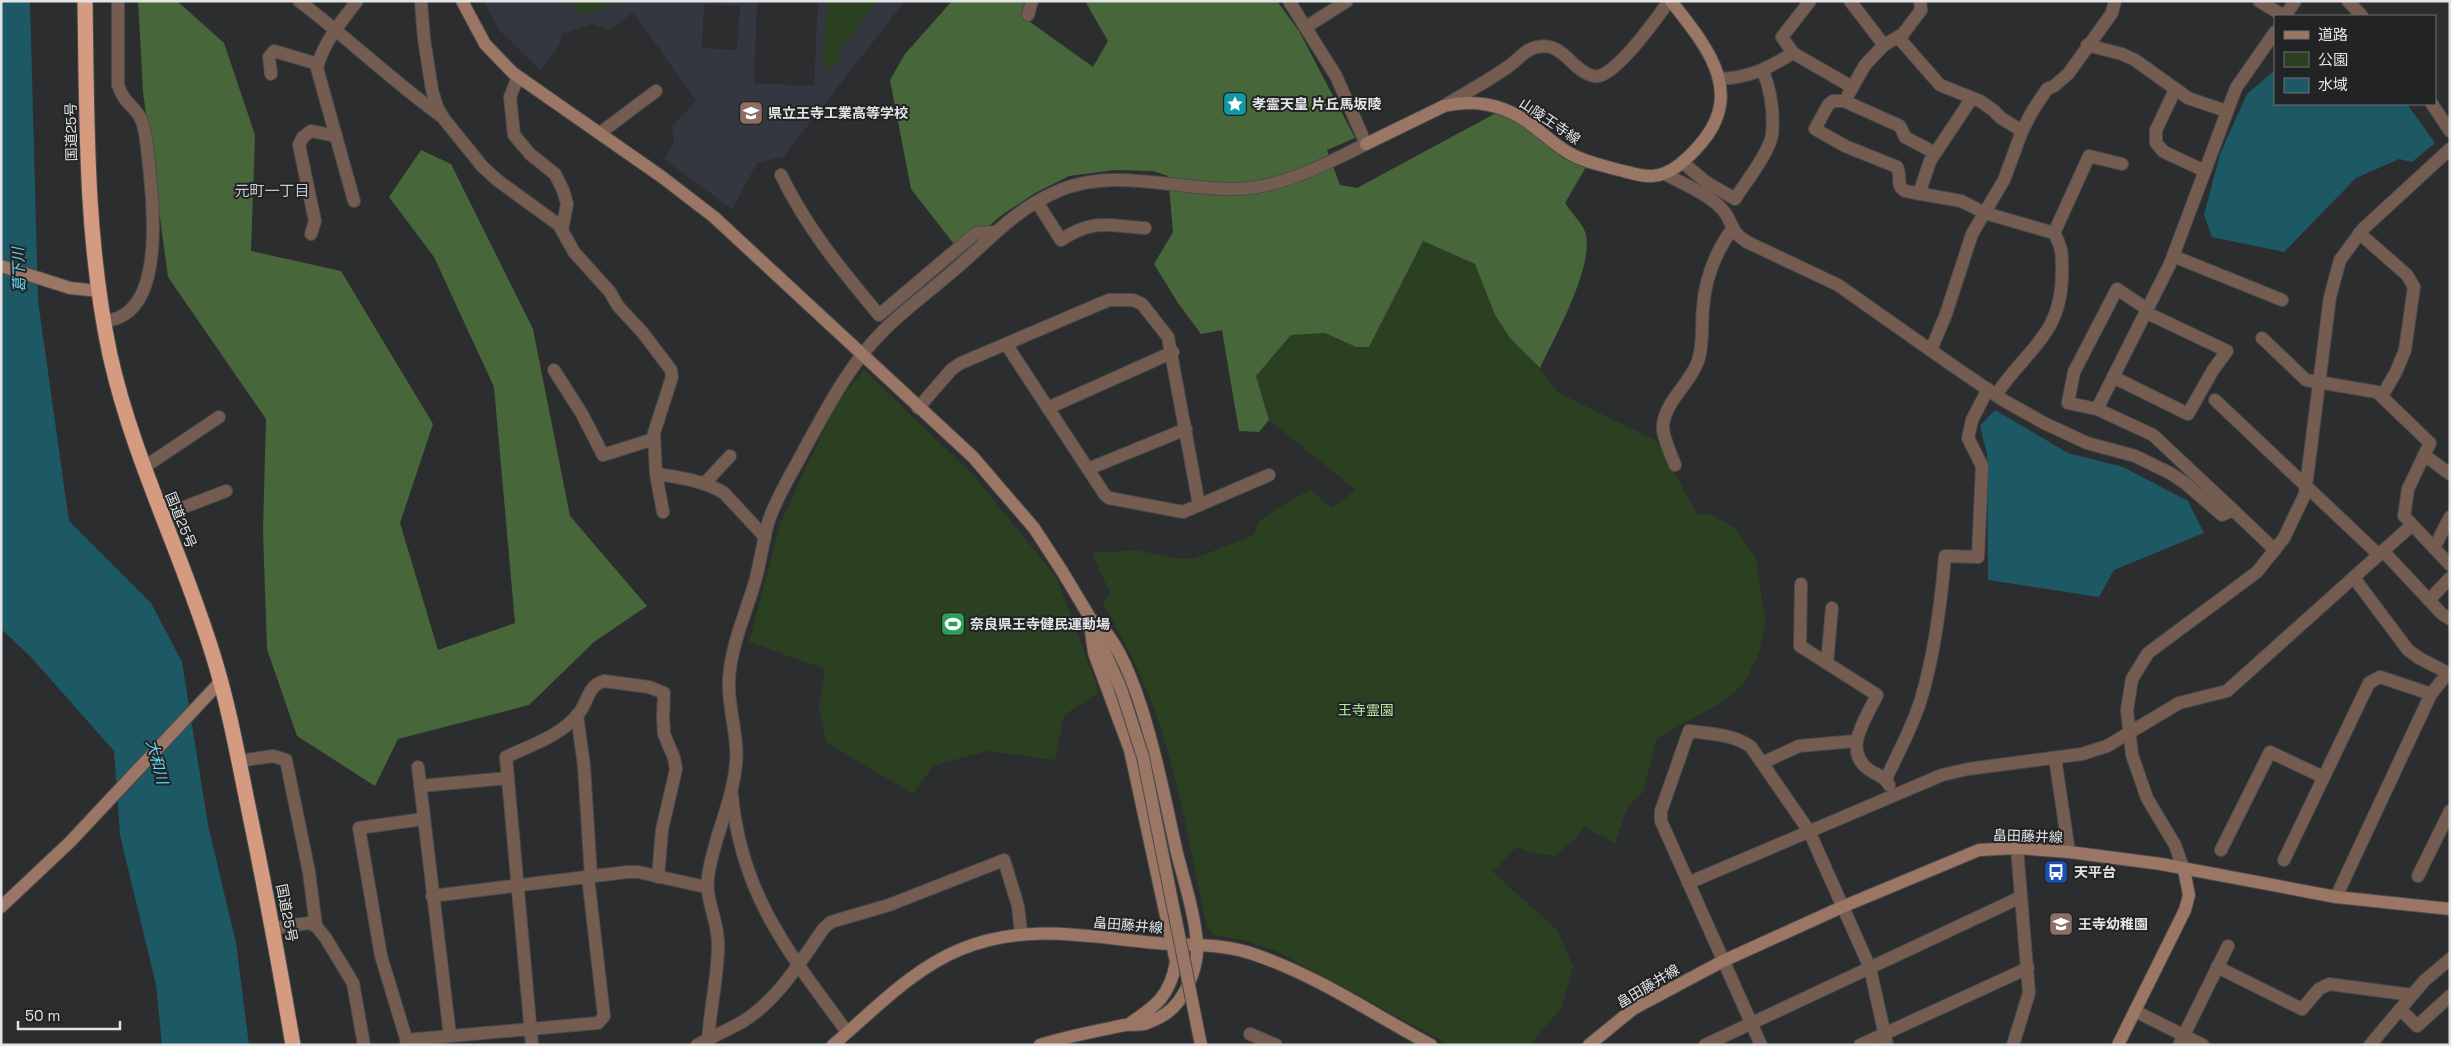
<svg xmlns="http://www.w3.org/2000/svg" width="2451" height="1046" viewBox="0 0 2451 1046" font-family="'Space Grotesk','Noto Sans JP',sans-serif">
  <rect width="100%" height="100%" fill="#2c2d2f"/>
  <!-- built -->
  <path fill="#34373f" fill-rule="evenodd" d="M 483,1 L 573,1 L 577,15 L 625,1 L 757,1 L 754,83 L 814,86 L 818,1 L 828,1 L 822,63 L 839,51 L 877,1 L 905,1 L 784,156 L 757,163 L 732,209 L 664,159 L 674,142 L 672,126 L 696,101 L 633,12 L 610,30 L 593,24 L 562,34 L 559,46 L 541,70 L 501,32 ZM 704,4 L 740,6 L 737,50 L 702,48 Z"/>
  <!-- green -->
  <g fill="#2a4021">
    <polygon points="573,1 625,1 577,15"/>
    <polygon points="828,1 877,1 839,51 841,58 831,69 822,63"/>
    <path d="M 1423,241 L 1475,264 L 1495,315 L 1559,393 L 1657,441 L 1697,514 L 1710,514 L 1734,527 L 1756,558 L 1765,621 L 1761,645 L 1755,662 L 1743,685 L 1717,705 L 1657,738 L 1643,792 L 1628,806 L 1615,843 L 1584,827 L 1577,837 L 1554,856 L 1529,852 L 1516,847 L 1493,872 L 1557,930 L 1573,966 L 1562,1007 L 1530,1045 L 1450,1045 L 1274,950 L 1243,940 L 1214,935 L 1207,927 C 1194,867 1183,805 1166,745 C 1152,695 1128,648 1103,603 L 1110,593 L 1092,553 L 1137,550 L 1172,558 L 1193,559 L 1254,535 L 1259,521 L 1279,507 L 1311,489 L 1331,508 L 1356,490 L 1269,420 L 1256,376 L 1291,335 L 1325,333 L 1356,347 L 1369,347 Z"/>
    <polygon points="864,370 974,476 1057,578 1099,692 1064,715 1055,760 987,751 933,766 913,794 826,742 819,708 825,669 749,642 781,521 837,403"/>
  </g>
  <!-- forest -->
  <g fill="#47673a">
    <polygon points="138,1 177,1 224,43 255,135 251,251 341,271 433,424 400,523 438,650 515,623 494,387 434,257 389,197 421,150 451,164 533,329 570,516 647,606 594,642 529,705 398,739 375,786 297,736 267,649 263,532 266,419 168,277 143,92"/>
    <path d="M 952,1 L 1025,1 L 1026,19 L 1093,67 L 1108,41 L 1085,1 L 1277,1 L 1299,31 L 1355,138 L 1327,150 L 1340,185 L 1357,188 L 1496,113 L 1524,123 L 1563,158 L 1586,167 L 1565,203 C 1571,212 1584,225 1586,235 C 1593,269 1555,336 1540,368 L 1510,338 L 1495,315 L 1475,264 L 1423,241 L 1369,347 L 1356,347 L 1325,333 L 1291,335 L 1256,376 L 1269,420 L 1259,432 L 1239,431 L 1222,330 L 1201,334 L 1178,303 L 1154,264 L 1173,232 L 1168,176 L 1153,171 L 1115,170 L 1069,176 L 1035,193 L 999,217 L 961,253 L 911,189 L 890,80 L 905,54 Z"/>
  </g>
  <!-- water -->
  <g fill="#1d5865">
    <polygon points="1,1 30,1 38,301 69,521 151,603 182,662 208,825 236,943 249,1045 162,1045 156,985 120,835 114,751 30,656 1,629"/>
    <polygon points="2275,70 2275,104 2407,104 2435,143 2412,162 2399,159 2356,178 2284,252 2212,237 2204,215 2220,154 2247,94"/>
    <polygon points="1995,410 2068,453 2123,467 2188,501 2204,533 2114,570 2099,597 1988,580 1987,454 1980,426"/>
  </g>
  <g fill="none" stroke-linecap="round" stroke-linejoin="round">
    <defs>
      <g id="street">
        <path d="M 299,1 C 348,38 391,80 441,116"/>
        <polyline points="421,1 424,39 432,90 437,107 444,119 482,166 497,180 559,225 574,252 610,292 618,306 643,333 671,370 672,377 654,433 656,474 663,512"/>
        <polyline points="1810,1 1782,37 1793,53 1852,87"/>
        <polyline points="1850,1 1884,45"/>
        <polyline points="2259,1 2284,16"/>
        <polyline points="2348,1 2362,16"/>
        <polyline points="1028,15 1032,1"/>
        <polyline points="2285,16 2295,1"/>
        <polyline points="1306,27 1347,1"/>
        <polyline points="1898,37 1940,85 1980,101 1993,110 2001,118 2022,131"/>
        <polyline points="2087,45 2122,54 2135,60 2188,98 2226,111"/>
        <polyline points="271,74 269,57 274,51 318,64"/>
        <polyline points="518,77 510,97 514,135 530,154 555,174 563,190 567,204 562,230"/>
        <path d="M 1720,79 C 1751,77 1767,69 1793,53"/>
        <polyline points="2175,90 2156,130 2156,143 2164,152 2205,171"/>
        <polyline points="1848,95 1865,65 1884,45 1903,34 1921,10 1920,1"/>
        <polyline points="2432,104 2450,131"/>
        <path d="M 1444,106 C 1465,93 1488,81 1509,66 C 1518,60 1525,49 1537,47 C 1555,43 1564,55 1576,66 C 1582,71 1591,78 1599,76 C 1619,71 1657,18 1669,1"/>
        <polyline points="600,133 656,91"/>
        <path d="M 1935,153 L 1905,137 L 1900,126 L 1844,101 L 1833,101 L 1828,105 L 1815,129 L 1845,146 L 1897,167 C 1902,176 1895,185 1905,191 L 1961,201 L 1985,213 L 2054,233 C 2063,249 2062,256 2062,273 C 2062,336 2026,349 1996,395"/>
        <path d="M 1682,162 L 1706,182 L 1735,199 C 1745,183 1769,153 1772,135 C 1774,114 1771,91 1763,71"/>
        <path d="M 1665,174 C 1683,184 1707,193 1722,209 C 1734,222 1728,230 1747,242 L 1838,285 L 1946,361 L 2003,400 L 2044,423 L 2087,443 L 2135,456 L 2170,473 L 2185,483 L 2222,515 L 2233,510 L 2275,550"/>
        <path d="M 781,175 C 808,230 840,268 879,315 L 976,233 L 994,232"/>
        <polyline points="1919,194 1930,161 1972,98"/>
        <path d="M 354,201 L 317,68 C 323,43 341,22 357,1"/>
        <path d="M 1037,202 L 1061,240 C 1093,218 1109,226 1145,228"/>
        <polyline points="2054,233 2089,156 2122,164"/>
        <polyline points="2359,233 2407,275 2414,287 2405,350 2396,372 2382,396"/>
        <polyline points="311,234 315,221 299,145 303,137 311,131 336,136"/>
        <polyline points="2173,256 2282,300"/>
        <polyline points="2147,309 2117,289 2074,372 2068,403 2097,409 2153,435 2233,510"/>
        <path d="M 104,322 C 116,319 126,316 134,306 C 160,276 153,202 149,165 C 147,150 147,133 141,119 C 134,105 124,104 118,85 L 118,1"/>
        <polyline points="2262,338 2306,380 2377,392 2430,443 2408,489 2404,516 2450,565"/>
        <polyline points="1006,344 1105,495 1109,498 1183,512 1269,475"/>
        <polyline points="1931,350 1946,314 1972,234 2004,180 2022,131 2033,110 2047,89 2054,86 2068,74 2112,13 2115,1"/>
        <polyline points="554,370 582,414 603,455 654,439"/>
        <polyline points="2113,377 2188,414 2213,370 2227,351 2145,312"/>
        <polyline points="2215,400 2379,555"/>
        <polyline points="918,408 952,369 961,363 1109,300 1133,300 1142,304 1168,337 1199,505"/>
        <polyline points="1048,408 1173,352"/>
        <polyline points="2097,409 2170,264 2236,88 2275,32"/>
        <polyline points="2424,455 2450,474"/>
        <path d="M 1675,465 C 1671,454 1662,436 1663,425 C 1666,400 1690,384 1698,361 C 1704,344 1701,325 1703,308 C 1705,278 1715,253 1732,229"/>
        <polyline points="143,468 219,417"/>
        <polyline points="1088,469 1186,429"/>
        <path d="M 656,474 C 679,477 705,481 724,493 L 765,537"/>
        <polyline points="704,484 730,456"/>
        <polyline points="161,516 226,491"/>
        <polyline points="2434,548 2450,517"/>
        <polyline points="2383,551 2442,614 2450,619"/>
        <polyline points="2354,578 2408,650 2419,658 2450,674"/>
        <path d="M 1801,584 L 1800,646 L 1877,695 C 1867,717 1842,749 1868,769 C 1876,775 1885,776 1889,785"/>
        <polyline points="2429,600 2450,578"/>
        <polyline points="1827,663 1832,608"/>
        <polyline points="577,715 584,766 591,877"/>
        <polyline points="2055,758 2069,852"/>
        <polyline points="239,761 273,756 286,760 309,872 316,926"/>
        <polyline points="1762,763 1799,746 1855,741"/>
        <polyline points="418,767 450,1036"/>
        <path d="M 1886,779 C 1898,753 1913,726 1921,699 C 1935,653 1941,603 1945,556 L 1978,557 L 1982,466 L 1968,438 L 1972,420 L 1988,389"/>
        <polyline points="420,786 508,778"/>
        <path d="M 732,796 C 742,897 790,954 847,1032"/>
        <polyline points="2221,850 2270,752 2323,777"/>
        <polyline points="2284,860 2369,683 2380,677 2431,694"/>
        <polyline points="2184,870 2175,845 2147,798 2132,755 2127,710 2132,679 2148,653 2257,572 2284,538 2305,494 2330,297 2340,260 2363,229 2450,149"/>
        <polyline points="2418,876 2450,811"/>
        <polyline points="1688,883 1942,775 1968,769 2082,754 2107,746 2179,703 2227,691 2412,525"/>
        <polyline points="432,896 627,872 638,872 706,887"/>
        <polyline points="2336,897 2431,694 2448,673"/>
        <polyline points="274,928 309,923 316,926 325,937 353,983 364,1045"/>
        <polyline points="2217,967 2302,1009 2319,989 2329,984 2412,995"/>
        <polyline points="2400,1009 2417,1026 2450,996"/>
        <polyline points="2135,1011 2203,1045"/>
        <polyline points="1250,1034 1276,1045"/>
        <polyline points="406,1040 598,1023 604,1016 588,877"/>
        <polyline points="408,1045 381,956 359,828 423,819"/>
        <path d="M 532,1045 L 506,757 C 531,745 561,736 579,713 C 588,702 588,685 604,681 L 649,687 L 664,693 L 663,718 L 664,734 L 674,758 L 676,769 L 662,830 L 658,877"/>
        <path d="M 697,1045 C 712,1037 728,1030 742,1022 C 778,1000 800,962 824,928 L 831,922 L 889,905 L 1004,860 L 1018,906 L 1021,933"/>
        <path d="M 708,1045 C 709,1010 719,975 718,941 C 717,918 705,899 708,877 C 713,838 733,802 736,763 C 739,735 727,707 729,679 C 731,644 747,611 756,578 C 761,559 763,539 769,520 C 777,496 792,473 804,450 C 827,408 849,365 883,331 C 905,309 930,291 953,271 C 988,242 1012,211 1056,192 C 1110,167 1173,189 1230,189 C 1279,190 1323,165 1366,144 L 1336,76 L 1289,1"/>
        <polyline points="1705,1045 2021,897"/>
        <path d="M 1761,1045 L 1661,821 L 1661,811 L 1689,731 C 1710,734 1734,734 1751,747 L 1809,831 L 1870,968 L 1887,1045"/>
        <polyline points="1860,1045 2028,968"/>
        <polyline points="2013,1045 2029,993 2017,848"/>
        <polyline points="2179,1045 2228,946"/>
        <polyline points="2370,1045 2424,981 2450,959"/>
      </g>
      <g id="secondary">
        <polyline points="462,1 485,44 513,73 662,177 714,217 973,457 1034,528 1062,571 1089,616 1121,689"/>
        <path d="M 1366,144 L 1444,106 C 1472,99 1502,104 1526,121 C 1541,131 1553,144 1569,153 C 1584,162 1601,165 1619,170 C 1629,172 1641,177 1652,176 C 1670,175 1684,162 1696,149 C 1748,95 1708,48 1671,1"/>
        <polyline points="1,266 70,288 99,291"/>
        <path d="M 1090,624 L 1094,653 L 1130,750 L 1176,962 C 1170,996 1156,1006 1129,1024"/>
        <polyline points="1,907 70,842 221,681"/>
        <path d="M 833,1045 C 872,1012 911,970 959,950 C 1025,922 1088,937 1156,943 C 1189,946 1222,943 1253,954 C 1316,975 1373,1014 1431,1045"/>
        <path d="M 1040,1045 C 1067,1036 1096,1031 1125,1025 C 1132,1024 1140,1026 1147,1023 C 1158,1019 1171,1012 1178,1002 C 1189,987 1198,965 1197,946 C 1196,918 1184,881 1177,853 C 1164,797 1140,657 1095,621"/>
        <polyline points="1589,1045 1633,1009 1723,961 1842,907 1979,850 2017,848 2069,852 2161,864 2336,897 2450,909"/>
        <polyline points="2118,1045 2185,910 2189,895 2184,870"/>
      </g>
      <path id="highway" d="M 85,1 C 87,120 85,238 110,355 C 133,459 182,553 213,655 C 228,703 237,752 247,801 C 264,882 279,963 293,1045"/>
    </defs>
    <!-- street casing -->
    <use href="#street" stroke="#494a4c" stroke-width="14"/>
    <!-- secondary casing -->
    <use href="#secondary" stroke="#494a4c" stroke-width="14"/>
    <!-- highway casing -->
    <use href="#highway" stroke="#494a4c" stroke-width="17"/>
    <!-- street -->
    <use href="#street" stroke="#745c51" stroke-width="12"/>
    <!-- secondary -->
    <use href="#secondary" stroke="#9b7664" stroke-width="12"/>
    <!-- highway -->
    <use href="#highway" stroke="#d59b80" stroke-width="15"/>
    <defs>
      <polyline id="secondary-bridge" points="1121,689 1143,757 1201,1045"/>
    </defs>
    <!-- secondary-bridge casing -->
    <use href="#secondary-bridge" stroke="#494a4c" stroke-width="14" stroke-linecap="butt"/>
    <!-- secondary-bridge -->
    <use href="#secondary-bridge" stroke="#9b7664" stroke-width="12"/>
  </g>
  <!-- icons -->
  <defs>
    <symbol id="sight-square" viewBox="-11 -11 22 22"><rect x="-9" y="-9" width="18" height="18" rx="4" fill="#0f9aa8" stroke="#222325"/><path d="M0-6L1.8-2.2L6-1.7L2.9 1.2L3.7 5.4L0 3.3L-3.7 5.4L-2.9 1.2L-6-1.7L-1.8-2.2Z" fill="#fff"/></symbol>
    <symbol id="school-square" viewBox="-11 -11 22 22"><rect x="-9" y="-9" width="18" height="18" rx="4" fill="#8d6e63" stroke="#222325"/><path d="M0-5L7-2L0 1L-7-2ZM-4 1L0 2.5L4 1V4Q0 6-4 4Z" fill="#fff"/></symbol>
    <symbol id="stadium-square" viewBox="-11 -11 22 22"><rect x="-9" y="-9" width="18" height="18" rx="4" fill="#2e9e5b" stroke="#222325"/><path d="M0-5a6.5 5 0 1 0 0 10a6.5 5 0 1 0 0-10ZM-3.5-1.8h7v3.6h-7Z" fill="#fff"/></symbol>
    <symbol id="bus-square" viewBox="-11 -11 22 22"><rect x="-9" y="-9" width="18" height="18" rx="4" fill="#1a4fb4" stroke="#222325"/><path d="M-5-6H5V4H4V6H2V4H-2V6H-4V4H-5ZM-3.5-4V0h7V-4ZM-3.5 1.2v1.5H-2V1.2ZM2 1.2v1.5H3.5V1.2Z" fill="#fff"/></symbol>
  </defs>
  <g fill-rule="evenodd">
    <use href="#sight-square" x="1221" y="90" width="28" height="28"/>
    <use href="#school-square" x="737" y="99" width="28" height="28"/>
    <use href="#stadium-square" x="939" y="610" width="28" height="28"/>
    <use href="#bus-square" x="2042" y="858" width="28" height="28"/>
    <use href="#school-square" x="2047" y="910" width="28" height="28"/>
  </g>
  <g text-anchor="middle" stroke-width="4" stroke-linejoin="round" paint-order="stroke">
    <!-- poi labels -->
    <g font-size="14" font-weight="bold" fill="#e3e4e6" stroke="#222325" text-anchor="start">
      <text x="1252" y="109">孝霊天皇 片丘馬坂陵</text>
      <text x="768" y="118">県立王寺工業高等学校</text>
      <text x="970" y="629">奈良県王寺健民運動場</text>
      <text x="2074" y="877">天平台</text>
      <text x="2078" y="929">王寺幼稚園</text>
    </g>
    <!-- street labels -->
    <g font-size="14" fill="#e3e4e6" stroke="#222325">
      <text transform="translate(1550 121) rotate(34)" y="5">山陵王寺線</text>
      <text transform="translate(71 132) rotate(-91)" y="5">国道25号</text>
      <text transform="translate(181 520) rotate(68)" y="5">国道25号</text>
      <text transform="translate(2028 836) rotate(2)" y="5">畠田藤井線</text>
      <text transform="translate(287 913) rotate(79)" y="5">国道25号</text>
      <text transform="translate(1128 925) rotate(5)" y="5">畠田藤井線</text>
      <text transform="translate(1648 986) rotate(-31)" y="5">畠田藤井線</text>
    </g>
    <!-- park labels -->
    <g font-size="14" fill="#b6e9a2" stroke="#222325">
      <text x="1366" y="715">王寺霊園</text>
    </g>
    <!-- neighbourhood labels -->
    <g font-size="15" fill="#c9cbce" stroke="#222325">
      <text x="272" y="196">元町一丁目</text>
    </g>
    <!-- water labels -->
    <g font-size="15" font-style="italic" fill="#64d5f0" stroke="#222325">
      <text transform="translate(19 270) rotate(-92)" y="5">葛下川</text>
      <text transform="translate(157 762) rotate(75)" y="5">大和川</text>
    </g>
  </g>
  <!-- border -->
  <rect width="2451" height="1046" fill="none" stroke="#e3e4e6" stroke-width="5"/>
  <!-- legend -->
  <rect x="2274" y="15" width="162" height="90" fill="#222325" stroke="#6f7072"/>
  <rect x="2284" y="31" width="25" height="8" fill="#9b7664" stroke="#6f7072"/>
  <text x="2318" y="40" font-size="15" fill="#e3e4e6">道路</text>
  <rect x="2284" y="52" width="25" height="15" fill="#2a4021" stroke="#6f7072"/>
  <text x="2318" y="65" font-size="15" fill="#e3e4e6">公園</text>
  <rect x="2284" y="78" width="25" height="15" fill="#1d5865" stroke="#6f7072"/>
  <text x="2318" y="90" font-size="15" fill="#e3e4e6">水域</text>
  <!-- scale -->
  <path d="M18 1021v8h102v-8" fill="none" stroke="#e3e4e6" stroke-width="2.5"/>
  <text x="25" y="1021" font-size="15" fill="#e3e4e6" stroke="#222325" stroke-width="4" paint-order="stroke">50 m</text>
</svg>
